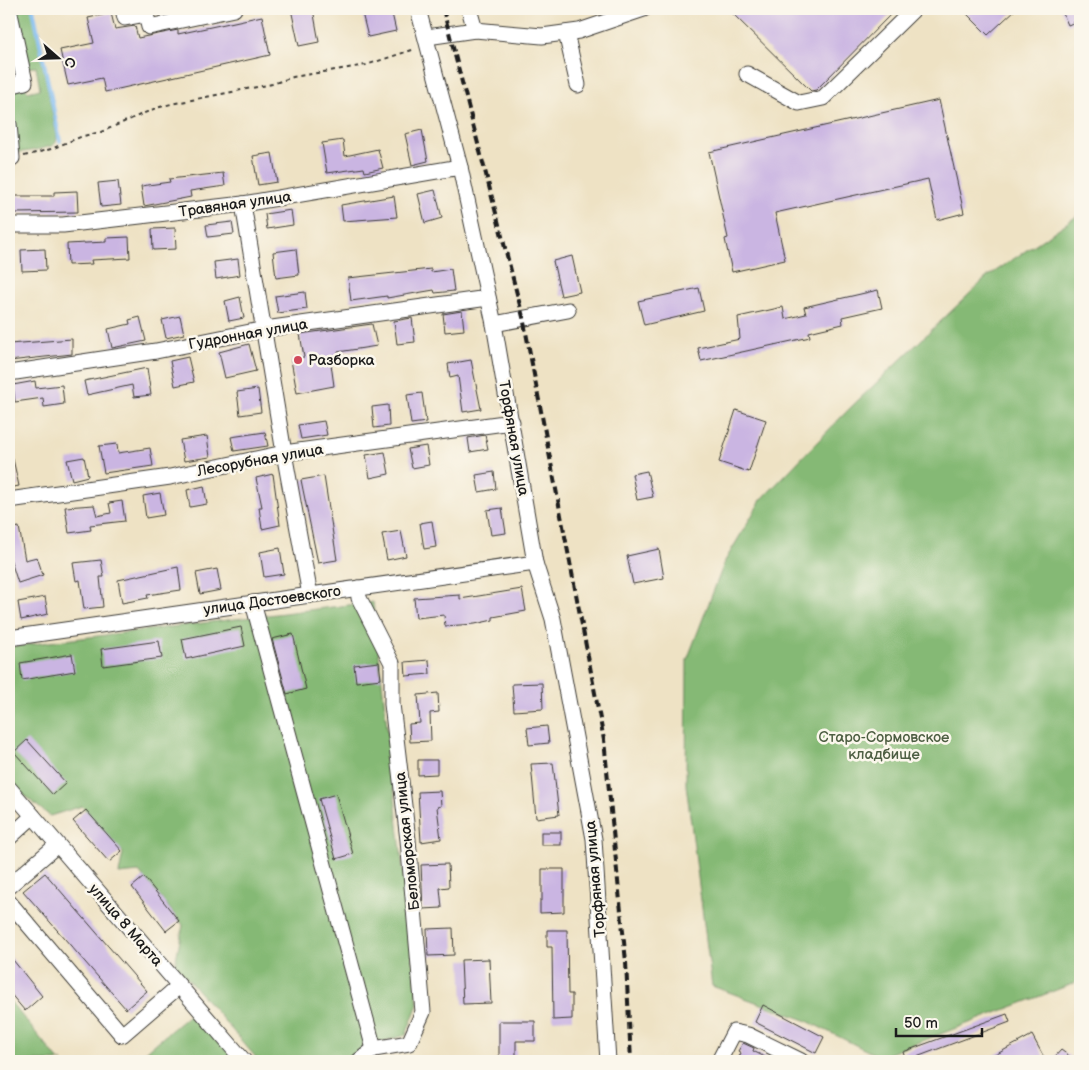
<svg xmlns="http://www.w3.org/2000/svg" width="1089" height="1070" viewBox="0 0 1089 1070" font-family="'Balsamiq Sans',sans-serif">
  <rect width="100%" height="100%" fill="#fbf7ec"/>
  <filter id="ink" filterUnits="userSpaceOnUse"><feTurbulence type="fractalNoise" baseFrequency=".02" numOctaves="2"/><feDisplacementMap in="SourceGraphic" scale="10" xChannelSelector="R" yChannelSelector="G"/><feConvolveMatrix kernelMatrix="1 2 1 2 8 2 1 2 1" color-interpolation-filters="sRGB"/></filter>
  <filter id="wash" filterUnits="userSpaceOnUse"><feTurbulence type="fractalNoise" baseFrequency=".0096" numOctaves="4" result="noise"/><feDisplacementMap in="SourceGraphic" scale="20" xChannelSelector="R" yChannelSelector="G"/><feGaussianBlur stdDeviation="1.12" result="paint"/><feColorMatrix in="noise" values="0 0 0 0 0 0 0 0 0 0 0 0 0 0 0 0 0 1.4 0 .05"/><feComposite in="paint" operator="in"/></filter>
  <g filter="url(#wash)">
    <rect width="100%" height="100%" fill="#eee2c4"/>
    <!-- forest -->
    <g fill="#85b974" stroke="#506a48">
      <path d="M 19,9 L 32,9 L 57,136 C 57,140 56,145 51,146 C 46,148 23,153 18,152 C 14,131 9,110 9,88 L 24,85 L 28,92 L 40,89 L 36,67 L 25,68 L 13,16 L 19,13 Z"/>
      <polygon points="1080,214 1080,981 880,1057 805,1020 712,986 686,784 687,660 725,561 761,500 849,409 987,277"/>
      <polygon points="373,602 418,1004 406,1035 364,1047 348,1061 259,1061 175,964 183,925 139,872 119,874 123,853 82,806 50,816 17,790 9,780 9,647"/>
      <polygon points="9,1000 59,1061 63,1061 9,1061"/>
      <polygon points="194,1011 238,1061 135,1061"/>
    </g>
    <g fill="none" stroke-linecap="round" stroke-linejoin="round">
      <!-- stream -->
      <polyline stroke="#7fbcf2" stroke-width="4" points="33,9 60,141"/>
    </g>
    <g id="blocks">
      <!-- building -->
      <g fill="#cab5e2">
        <polygon points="291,9 313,9 319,42 299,46"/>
        <polygon points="361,9 391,9 396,31 368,37"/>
        <polygon points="728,9 896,9 816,90 811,91"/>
        <polygon points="962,9 1016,9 988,35"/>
        <polygon points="1061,9 1080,9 1080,20 1068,25"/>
        <polygon points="111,13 115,29 135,26 138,38 178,30 178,34 262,16 270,55 105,92 102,78 68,85 60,50 94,43 88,18"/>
        <polygon points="939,100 964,213 937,220 928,179 775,213 785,260 732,272 725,239 728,238 709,152"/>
        <polygon points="422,130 428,161 412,165 405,134"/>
        <polygon points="343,140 345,156 378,149 383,168 365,172 364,168 327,173 322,143"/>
        <polygon points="272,153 277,182 258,185 253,156"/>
        <polygon points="223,173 225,186 190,191 191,197 144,206 141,186 170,182 169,179"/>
        <polygon points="118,181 121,205 101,207 98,183"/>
        <polygon points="435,190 442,218 425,223 418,194"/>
        <polygon points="77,191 78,212 15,213 15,196 54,196 54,192"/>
        <polygon points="394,196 397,217 343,221 341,205"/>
        <polygon points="291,210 293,225 267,229 265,214"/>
        <polygon points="232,222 234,234 208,237 206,225"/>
        <polygon points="175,228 176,249 153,250 152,229"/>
        <polygon points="129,237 130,258 91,260 92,264 68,265 67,244 106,242 106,238"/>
        <polygon points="45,249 46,270 22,271 21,250"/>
        <polygon points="296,249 299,275 276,278 273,252"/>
        <polygon points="572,256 580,292 561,296 553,261"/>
        <polygon points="238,259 240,275 216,279 214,262"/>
        <polygon points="431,269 431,272 451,269 454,291 435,293 434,290 387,298 387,296 351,301 348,278"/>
        <polygon points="699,288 704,311 644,325 638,301"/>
        <polygon points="878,290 882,308 842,317 843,324 809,332 810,337 701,361 698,348 740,339 738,317 783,307 785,319 806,314 804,307"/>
        <polygon points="305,292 307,309 278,313 275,296"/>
        <polygon points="240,297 244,318 229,321 225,301"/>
        <polygon points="462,311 464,330 445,332 443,314"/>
        <polygon points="180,316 184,334 166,338 162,320"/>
        <polygon points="140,317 146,341 112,348 108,329 130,324 129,320"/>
        <polygon points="412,318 415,342 397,344 394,321"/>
        <polygon points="372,324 377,346 338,352 340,363 331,364 334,386 297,393 291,360 304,357 300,334"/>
        <polygon points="72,339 72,354 9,361 9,344"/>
        <polygon points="249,344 256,371 225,378 219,352"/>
        <polygon points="188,357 194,382 175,386 170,361"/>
        <polygon points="471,360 481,409 463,412 458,376 450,378 448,364"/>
        <polygon points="147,368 151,395 134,397 132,385 87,395 84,381"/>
        <polygon points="35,381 36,388 62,385 64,404 44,407 43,398 15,402 13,385"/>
        <polygon points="258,389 261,412 240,415 237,392"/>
        <polygon points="422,393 426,422 411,424 407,395"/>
        <polygon points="388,405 389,426 374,428 372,407"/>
        <polygon points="736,410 766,420 749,472 719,462"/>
        <polygon points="324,421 327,435 301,439 298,425"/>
        <polygon points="265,432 268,446 234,451 231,437"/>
        <polygon points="485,435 488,449 470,452 468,438"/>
        <polygon points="207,436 210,457 184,461 180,440"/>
        <polygon points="117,444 118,453 150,448 153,466 104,473 99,446"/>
        <polygon points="426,446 429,465 412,468 408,449"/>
        <polygon points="385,452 389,474 370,478 366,455"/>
        <polygon points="84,457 88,476 72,480 67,460"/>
        <polygon points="9,459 13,459 19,486 9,488"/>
        <polygon points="647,471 653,497 637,500 632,474"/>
        <polygon points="494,472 496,489 479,492 476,475"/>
        <polygon points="273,474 280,525 262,529 259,507 262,507 256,478"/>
        <polygon points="324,476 337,560 318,563 301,480"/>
        <polygon points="204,486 207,504 190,507 187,490"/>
        <polygon points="160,493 164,515 146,518 143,496"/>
        <polygon points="122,501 125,521 90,525 91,530 69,533 65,507 94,505 97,516 111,513 109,503"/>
        <polygon points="502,508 506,533 491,535 487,510"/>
        <polygon points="432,521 436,547 424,549 420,523"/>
        <polygon points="19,527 25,560 37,557 43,575 18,583 9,555 9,529"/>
        <polygon points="401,531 406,556 387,560 382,534"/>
        <polygon points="280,548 284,574 264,577 260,552"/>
        <polygon points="659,549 664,578 633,584 627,556"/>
        <polygon points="101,560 104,577 100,577 103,607 84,609 80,580 76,581 73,563"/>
        <polygon points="178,567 181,590 147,595 148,598 122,603 118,580"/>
        <polygon points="217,569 221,590 200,594 196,573"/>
        <polygon points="522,589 526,611 493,617 493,620 475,624 445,626 444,615 416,618 414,598 460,595 460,599"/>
        <polygon points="45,597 48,614 21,620 18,602"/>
        <polygon points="241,627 245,646 186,659 182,639"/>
        <polygon points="293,634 306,689 287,694 272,639"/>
        <polygon points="159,641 162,658 103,666 101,649"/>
        <polygon points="72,654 75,671 22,680 20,663"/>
        <polygon points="429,660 430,674 406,676 405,662"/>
        <polygon points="379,662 381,679 356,682 354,665"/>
        <polygon points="542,683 543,709 514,711 512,684"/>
        <polygon points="438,693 439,712 430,713 431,741 410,742 409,724 420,723 418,695"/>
        <polygon points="547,726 549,743 529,745 527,728"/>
        <polygon points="27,740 66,783 53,795 14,752"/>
        <polygon points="418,760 437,760 437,774 418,775"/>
        <polygon points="553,763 559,815 536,818 531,764"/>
        <polygon points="440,791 441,806 437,807 441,839 421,842 418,792"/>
        <polygon points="336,794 353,854 336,859 319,799"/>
        <polygon points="86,810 122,851 109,862 73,821"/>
        <rect x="541" y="832" width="20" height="13"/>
        <polygon points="448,864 449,887 440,888 442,908 423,909 421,865"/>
        <polygon points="542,869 564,869 564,912 540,913 540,900 542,900"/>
        <polygon points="45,873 147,991 126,1009 23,891"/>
        <polygon points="144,877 179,921 166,931 132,887"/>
        <polygon points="453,928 454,955 428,956 427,929"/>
        <polygon points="547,930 567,930 568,994 572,994 572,1019 553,1020 552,947 547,947"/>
        <polygon points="9,955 42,996 25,1011 9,992"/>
        <polygon points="489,959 491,1003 463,1004 461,960"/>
        <polygon points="763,1005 824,1037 816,1053 755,1022"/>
        <polygon points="1007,1014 1010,1022 906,1061 903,1052"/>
        <polygon points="499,1021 535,1021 535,1041 516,1041 516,1061 499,1061"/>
        <polygon points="1032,1035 1046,1061 984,1061"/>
        <polygon points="743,1043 754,1048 753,1051 773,1061 737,1061 741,1053 738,1051"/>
        <polygon points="1061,1050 1076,1061 1051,1061"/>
      </g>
    </g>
  </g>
  <g filter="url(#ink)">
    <use href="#blocks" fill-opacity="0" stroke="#3c3a35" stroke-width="1"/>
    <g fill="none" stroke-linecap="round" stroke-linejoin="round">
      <defs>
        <g id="minor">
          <polyline points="123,9 125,18 146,14 149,27 234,9"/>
          <polyline points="418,9 460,167 494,324 535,563 553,619 594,839 608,1061"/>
          <polyline points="469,9 475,30"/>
          <polyline points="566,33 578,85"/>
          <polyline points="427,37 475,30 542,36 579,31 644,9"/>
          <polyline points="747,74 799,103 823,98 914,9"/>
          <polyline points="9,86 25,82 9,9"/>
          <polyline points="9,124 12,158 9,160"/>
          <polyline points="243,204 284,453 310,595"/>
          <polyline points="9,225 63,225 243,204 460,167"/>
          <polyline points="494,324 568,310"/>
          <polyline points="9,373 156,351 265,329 488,298"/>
          <polyline points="9,500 170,477 284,453 512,422"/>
          <polyline points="358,588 359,598 392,663 392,704 408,840 423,1012 409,1043 374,1049 359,1061"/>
          <polyline points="253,603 374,1049"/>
          <polyline points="9,638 535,563"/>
          <polyline points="9,788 244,1061"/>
          <polyline points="9,838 33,816"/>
          <polyline points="9,886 57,845"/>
          <polyline points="9,902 122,1035 179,986"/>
          <polyline points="719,1061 734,1032 748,1035 801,1061"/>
        </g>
      </defs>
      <!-- minor casing -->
      <use href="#minor" stroke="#3c3a35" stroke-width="17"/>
      <!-- path -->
      <polyline stroke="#3c3a35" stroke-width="2" stroke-dasharray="4 4" stroke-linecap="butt" points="24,156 51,149 83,136 101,132 156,108 171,104 272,84 293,77 366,65 415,49"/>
      <!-- minor -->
      <use href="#minor" stroke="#fff" stroke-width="15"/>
      <!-- rail -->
      <polyline stroke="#1c1c1c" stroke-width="4" stroke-dasharray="8 4" stroke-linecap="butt" points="443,9 523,317 604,740 626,962 631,1061"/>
    </g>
  </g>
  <!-- markers -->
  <circle fill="#d1495b" stroke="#fbf7ec" stroke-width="2" cx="298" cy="360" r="5"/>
  <g text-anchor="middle" stroke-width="5" stroke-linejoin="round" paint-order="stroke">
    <!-- street labels -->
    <g font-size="15" fill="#1c1c1c" stroke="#fbf7ec">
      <text transform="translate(235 204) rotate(-8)" y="5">Травяная улица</text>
      <text transform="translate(248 334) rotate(-10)" y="5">Гудронная улица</text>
      <text transform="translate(514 438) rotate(80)" y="5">Торфяная улица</text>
      <text transform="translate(260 460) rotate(-10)" y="5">Лесорубная улица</text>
      <text transform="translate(272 600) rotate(-8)" y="5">улица Достоевского</text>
      <text transform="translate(407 841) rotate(-96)" y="5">Беломорская улица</text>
      <text transform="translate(595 879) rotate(-95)" y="5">Торфяная улица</text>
      <text transform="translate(126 925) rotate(49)" y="5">улица 8 Марта</text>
    </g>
    <!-- poi labels -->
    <g font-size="15" fill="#1c1c1c" stroke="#fbf7ec" text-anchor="start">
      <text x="308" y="365">Разборка</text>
    </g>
    <!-- park labels -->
    <g font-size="15" fill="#4d5e42" stroke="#fbf7ec">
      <text x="884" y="742">Старо-Сормовское<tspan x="884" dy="17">кладбище</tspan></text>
    </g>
  </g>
  <!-- margin -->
  <rect width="1089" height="1070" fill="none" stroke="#fbf7ec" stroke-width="30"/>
  <!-- north arrow -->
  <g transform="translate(58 58) rotate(110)" stroke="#fbf7ec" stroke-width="4" paint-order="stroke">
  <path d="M0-4L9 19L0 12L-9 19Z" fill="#1c1c1c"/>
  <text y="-8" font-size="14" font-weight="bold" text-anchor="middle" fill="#1c1c1c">С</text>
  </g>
  <!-- scale -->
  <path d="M896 1028v8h86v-8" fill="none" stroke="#1c1c1c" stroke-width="2.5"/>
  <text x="904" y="1028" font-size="15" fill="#1c1c1c" stroke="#fbf7ec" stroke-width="4" paint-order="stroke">50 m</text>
</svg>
